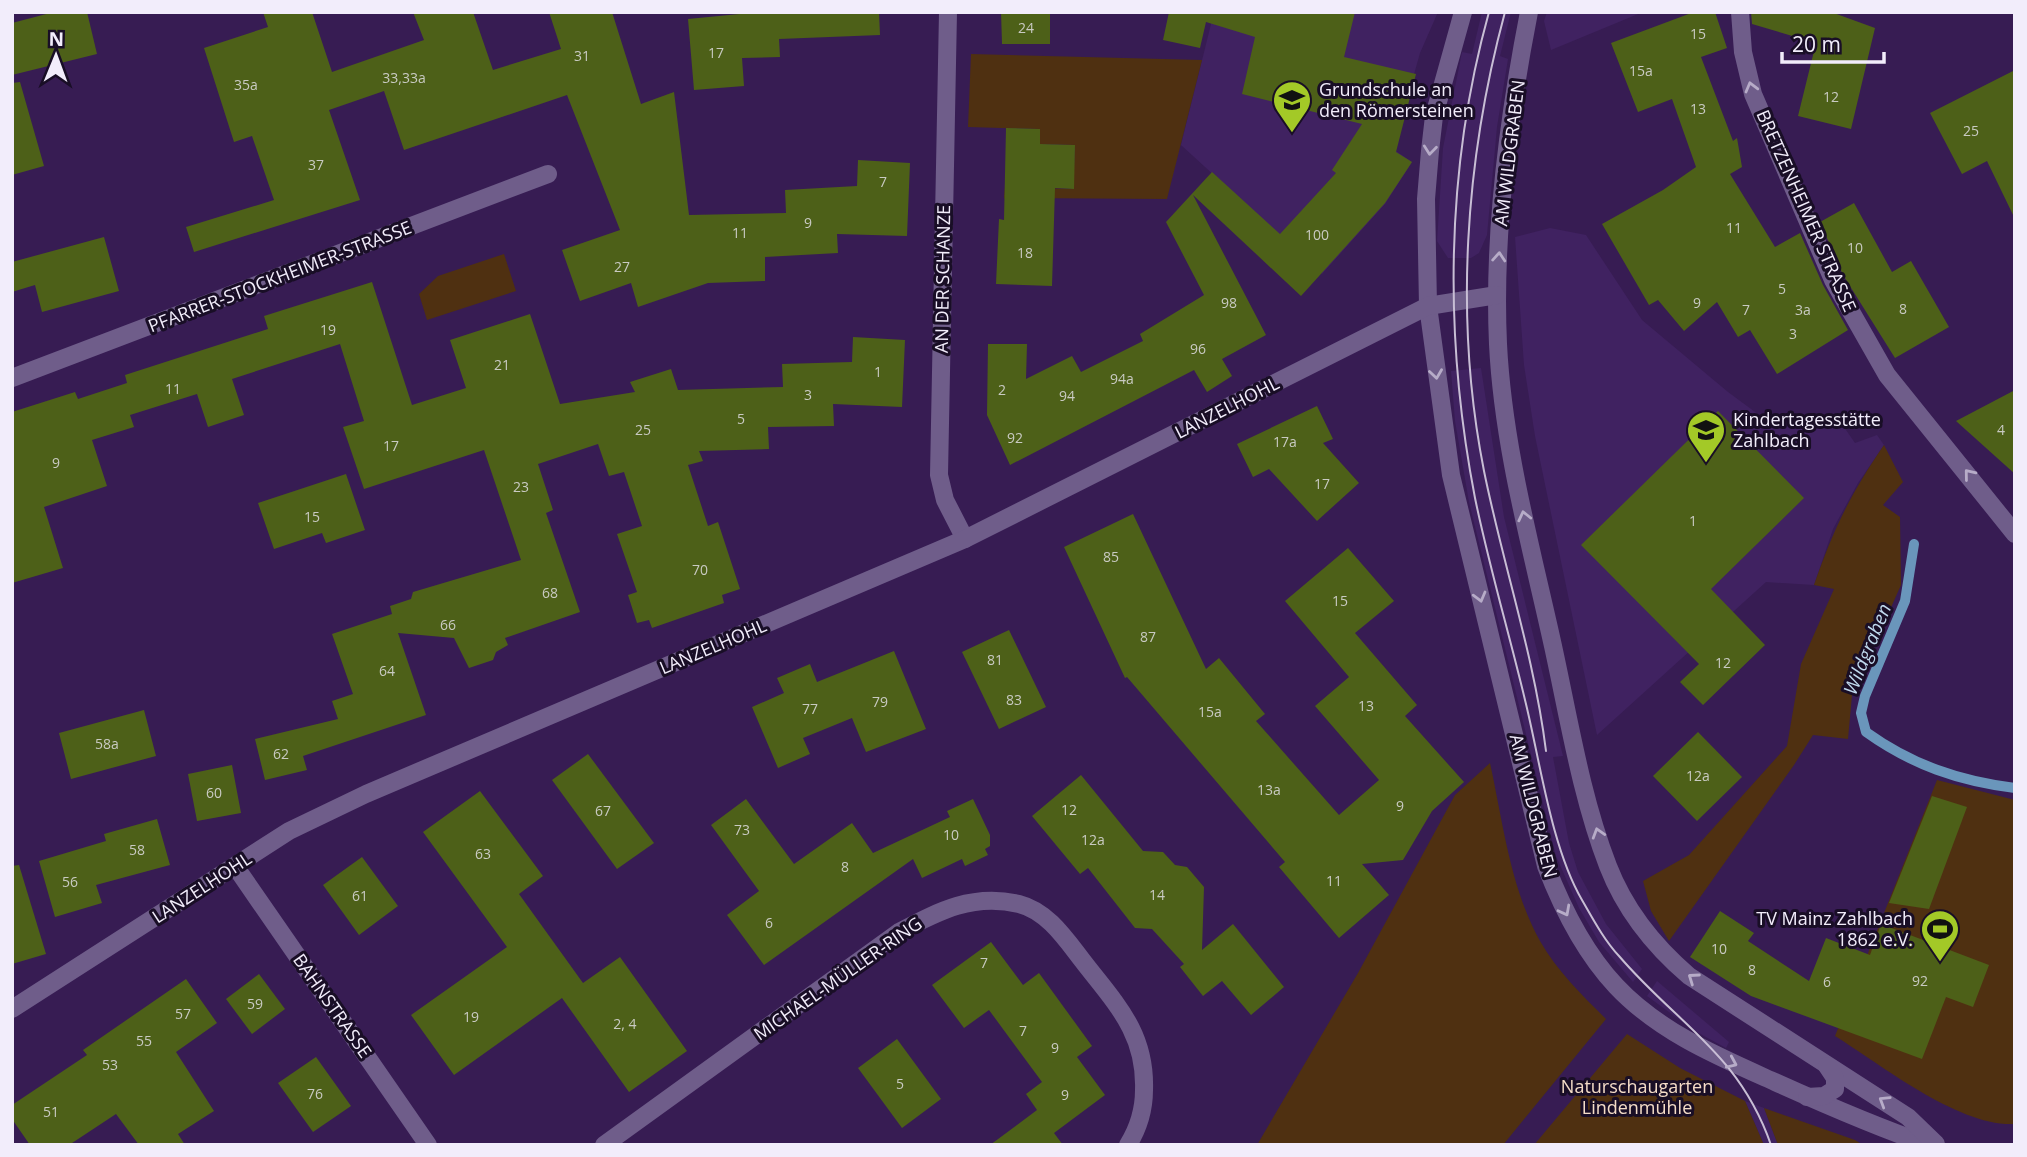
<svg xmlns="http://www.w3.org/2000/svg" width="2027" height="1157" viewBox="0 0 2027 1157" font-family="'Open Sans',sans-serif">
  <rect width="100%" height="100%" fill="#371c53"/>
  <!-- built -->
  <g fill="#402261">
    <polygon points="1214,12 1438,12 1420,53 1393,149 1412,162 1385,204 1322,274 1181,145"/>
    <polygon points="1482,12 1511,12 1500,56 1508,59 1497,127 1487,235 1479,253 1471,258 1448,258 1437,241 1443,148 1462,52 1472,54"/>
    <polygon points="1547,12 1643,12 1551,50 1544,21"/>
    <polygon points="1550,228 1586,235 1642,320 1728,392 1770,423 1837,417 1855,443 1877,435 1884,445 1858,483 1833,529 1814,585 1766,582 1597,735 1535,436 1524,365 1515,237"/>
    <polygon points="1481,368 1504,517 1563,756 1553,757 1569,843 1578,872 1606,924 1642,969 1633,982 1599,942 1579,908 1556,856 1469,502 1455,421 1451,371"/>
    <polygon points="1657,981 1729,1042 1726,1048 1695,1031 1647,996"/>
    <polygon points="1745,1101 1764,1108 1778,1145 1764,1145"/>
  </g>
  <!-- green -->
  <g fill="#4f3011">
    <polygon points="971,54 1202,60 1167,199 1004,198 1005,187 1073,189 1075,145 1040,144 1040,129 968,127"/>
    <polygon points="504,254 516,291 427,320 419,294 438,276"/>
    <path d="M 1884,445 L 1903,482 L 1883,505 L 1900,517 L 1901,585 L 1852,695 L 1848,739 L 1813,735 L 1794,765 L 1669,941 L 1651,911 L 1643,881 L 1689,855 L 1787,746 L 1801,664 L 1834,589 L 1814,585 C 1833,530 1851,493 1884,445 Z"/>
    <path d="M 1490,763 C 1503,822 1510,887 1540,941 C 1557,971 1582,995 1606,1019 L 1503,1145 L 1257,1145 L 1358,973 L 1455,795 Z"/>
    <path d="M 1937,780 L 2015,800 L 2015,1124 C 1959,1127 1883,1066 1835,1036 Z"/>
    <polygon points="1627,1034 1680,1068 1745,1101 1764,1145 1534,1145"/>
    <polygon points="1764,1108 1855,1140 1863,1145 1778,1145"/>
  </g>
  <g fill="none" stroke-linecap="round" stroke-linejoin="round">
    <!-- stream -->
    <path stroke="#6a96bb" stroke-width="10" d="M 1914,544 L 1905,601 L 1865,696 L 1861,713 L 1866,732 C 1912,765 1959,781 2015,788"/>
  </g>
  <!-- building -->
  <g fill="#4d6018">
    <polygon points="54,12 87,12 97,54 12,75 12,23"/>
    <polygon points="263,12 312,12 332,72 424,40 413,12 473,12 493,70 561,49 549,12 612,12 641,104 674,92 689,215 786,213 785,190 857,186 858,160 910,163 907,236 837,234 838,253 765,257 765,281 708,283 638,307 631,283 580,301 562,250 620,230 567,95 404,150 384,91 329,110 360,200 194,252 186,227 274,200 252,136 234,142 204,48 268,27"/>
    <polygon points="760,12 879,12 880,35 779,39 780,57 742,58 744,86 694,90 688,19"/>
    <polygon points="1001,12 1050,12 1050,44 1002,44"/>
    <polygon points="1169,12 1355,12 1344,57 1416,74 1396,152 1412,162 1385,203 1301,296 1193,195 1266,335 1222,359 1232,376 1207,392 1194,370 1010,465 987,415 988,344 1027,344 1026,379 1072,356 1081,372 1143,341 1140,334 1204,295 1166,222 1212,172 1280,234 1336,173 1332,170 1362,124 1242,94 1255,37 1206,22 1200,48 1163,40"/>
    <polygon points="1694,12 1715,12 1727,48 1701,57 1733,141 1737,138 1742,167 1730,174 1775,247 1800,233 1823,285 1848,330 1777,374 1750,330 1738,337 1717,302 1684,331 1658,300 1649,305 1602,224 1663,190 1696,167 1672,99 1638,112 1611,43"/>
    <polygon points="1751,12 1831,12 1875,28 1851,129 1798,116 1816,43 1752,24"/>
    <polygon points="2015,70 2015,219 1987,161 1962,174 1930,113"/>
    <polygon points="20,82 44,166 12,175 12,83"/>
    <polygon points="1006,128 1040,129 1040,144 1075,145 1074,189 1055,188 1052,286 996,284 999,219 1004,220"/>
    <polygon points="1854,203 1892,272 1911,261 1949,327 1895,358 1843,275 1820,222"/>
    <polygon points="104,237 119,291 42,312 35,285 12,292 12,262"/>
    <polygon points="372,282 412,405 466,388 450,340 530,314 560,404 635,392 630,382 671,369 678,390 783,387 782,364 852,362 853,337 905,340 902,407 833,404 834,426 768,427 769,449 699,451 703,461 688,465 708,526 718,522 740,589 722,595 724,603 652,628 649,620 637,623 628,595 637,592 617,534 642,526 624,472 609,476 598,444 538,464 553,510 546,513 580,612 505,638 508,645 496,652 493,660 469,668 454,638 398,633 426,715 303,756 307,770 265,780 255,739 338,719 332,701 353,694 332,634 392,614 390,606 411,599 413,592 521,560 484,450 364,489 343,427 364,421 340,344 232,379 244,415 208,427 197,394 130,415 134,427 92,440 107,486 44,507 63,568 12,583 12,412 75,392 78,399 127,383 125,375 268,329 264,316"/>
    <polygon points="2015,390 2015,474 1956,421"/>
    <polygon points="1317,406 1333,439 1323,443 1359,483 1317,521 1269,469 1253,477 1237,444"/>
    <polygon points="1718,411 1804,498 1711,589 1765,645 1703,705 1680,682 1699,664 1581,545"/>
    <polygon points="346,474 365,530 326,543 322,533 274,549 258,503"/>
    <polygon points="1133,514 1206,669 1219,658 1265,714 1256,721 1339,815 1379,780 1315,706 1349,677 1285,601 1348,548 1394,601 1355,633 1417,705 1405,716 1464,782 1432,811 1403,860 1362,864 1389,895 1339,938 1279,867 1285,862 1127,677 1125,678 1064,547"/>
    <polygon points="1009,630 1046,707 999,729 962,652"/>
    <polygon points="894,651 926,729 866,752 852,718 803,738 810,754 778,768 752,707 784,693 777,678 810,664 817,682"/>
    <polygon points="144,710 156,756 71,779 59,733"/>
    <polygon points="1698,732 1742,777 1697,821 1653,776"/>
    <polygon points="588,754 654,843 617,869 552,780"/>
    <polygon points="232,765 241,813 197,821 188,774"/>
    <polygon points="1081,775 1143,851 1163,852 1175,865 1187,867 1204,887 1202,950 1233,924 1284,987 1251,1015 1222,981 1203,996 1180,967 1184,964 1152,929 1135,928 1088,868 1080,874 1032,816"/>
    <polygon points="480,791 543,876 519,894 583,983 620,957 687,1051 629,1092 562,998 454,1075 411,1015 507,947 423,832"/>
    <polygon points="1932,796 1967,807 1929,909 1889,903"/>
    <polygon points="746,799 794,864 852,823 873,853 950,817 947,811 973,799 990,835 990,846 985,849 988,855 965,866 962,859 922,878 913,859 764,965 727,915 759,891 711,825"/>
    <polygon points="157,819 170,865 96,885 102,903 55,917 39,861 106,841 104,834"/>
    <polygon points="362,857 398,906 359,935 323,885"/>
    <polygon points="19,865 46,954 12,964 12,866"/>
    <polygon points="1720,911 1754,933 1748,941 1809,981 1826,938 1870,955 1881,924 1989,965 1973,1007 1946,997 1922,1059 1751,996 1690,957"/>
    <polygon points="991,942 1023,985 1039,973 1092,1046 1077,1057 1105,1095 1054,1133 1063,1145 990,1145 1037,1110 1026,1094 1042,1082 989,1010 964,1028 932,985"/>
    <polygon points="259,974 285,1009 252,1034 226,999"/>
    <polygon points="186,979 217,1023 176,1052 214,1111 178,1134 185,1145 139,1145 116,1114 69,1145 30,1145 12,1119 12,1105 87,1055 83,1050"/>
    <polygon points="897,1039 941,1099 902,1128 858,1068"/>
    <polygon points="316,1057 351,1106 313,1132 278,1083"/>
  </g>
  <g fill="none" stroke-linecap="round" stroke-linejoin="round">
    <!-- minor -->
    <g stroke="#6f5d8a" stroke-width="18">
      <polyline points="948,12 939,475 945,500 965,539"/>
      <path d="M 1463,12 L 1434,116 L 1430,151 L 1426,199 L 1428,306 L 1451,475 L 1546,866 C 1563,910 1584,952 1616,986 C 1659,1032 1719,1057 1775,1082 C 1826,1105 1876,1127 1929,1145"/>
      <path d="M 1529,12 C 1508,119 1493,235 1498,344 C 1503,446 1531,546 1553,646 C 1569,719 1581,796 1608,866 C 1625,910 1654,946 1689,976 L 1908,1117 L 1936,1144"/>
      <polyline points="1740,12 1743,52 1753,94 1833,280 1887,375 2015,534"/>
      <polyline points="12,378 548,174"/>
      <polyline points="235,866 428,1145"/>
      <polyline points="12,1009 289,831 366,794 965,539 1428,306 1497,295"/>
      <polyline points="1807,1097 1824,1096 1835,1089 1835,1078 1827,1066"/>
      <path d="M 604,1145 L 899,932 C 939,911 973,893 1019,904 C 1047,911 1065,938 1082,960 C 1115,1003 1146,1032 1144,1090 C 1144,1110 1139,1127 1128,1145"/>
    </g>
    <!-- tram -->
    <g stroke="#c8bed5" stroke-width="2">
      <path d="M 1489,12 C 1445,170 1444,338 1475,498 C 1489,566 1509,633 1525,700 C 1540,760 1551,847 1582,900 C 1593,919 1604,940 1619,956 C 1677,1024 1739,1053 1771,1145"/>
      <path d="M 1505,12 C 1465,160 1454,320 1484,471 C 1503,565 1534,655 1546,751"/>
    </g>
  </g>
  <!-- one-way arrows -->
  <defs><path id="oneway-chevron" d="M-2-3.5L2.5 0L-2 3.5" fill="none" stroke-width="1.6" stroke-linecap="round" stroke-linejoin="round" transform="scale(1.75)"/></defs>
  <g stroke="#b7acc8">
    <use href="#oneway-chevron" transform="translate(1751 87) rotate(-105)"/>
    <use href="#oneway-chevron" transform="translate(1430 150) rotate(96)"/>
    <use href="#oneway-chevron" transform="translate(1499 257) rotate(-86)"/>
    <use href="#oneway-chevron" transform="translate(1436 374) rotate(82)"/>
    <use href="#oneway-chevron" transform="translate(1969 474) rotate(-129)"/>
    <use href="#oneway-chevron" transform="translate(1524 516) rotate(-103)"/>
    <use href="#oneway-chevron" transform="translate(1480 597) rotate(75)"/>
    <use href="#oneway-chevron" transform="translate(1598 833) rotate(-107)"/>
    <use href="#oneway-chevron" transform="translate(1565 911) rotate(62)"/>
    <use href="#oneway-chevron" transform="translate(1693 978) rotate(-145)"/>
    <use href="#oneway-chevron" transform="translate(1732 1063) rotate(24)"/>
    <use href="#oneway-chevron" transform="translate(1884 1101) rotate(-148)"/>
  </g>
  <!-- icons -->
  <defs>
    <symbol id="school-pin" viewBox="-11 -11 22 30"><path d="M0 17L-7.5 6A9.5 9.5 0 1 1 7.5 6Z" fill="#a3c927" stroke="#190e26"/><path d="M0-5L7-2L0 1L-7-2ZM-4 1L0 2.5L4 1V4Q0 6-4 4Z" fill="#111"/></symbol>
    <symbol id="stadium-pin" viewBox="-11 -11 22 30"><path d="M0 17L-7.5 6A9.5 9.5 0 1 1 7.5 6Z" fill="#a3c927" stroke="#190e26"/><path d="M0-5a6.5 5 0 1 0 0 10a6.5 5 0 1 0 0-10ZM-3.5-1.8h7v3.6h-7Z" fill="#111"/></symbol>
  </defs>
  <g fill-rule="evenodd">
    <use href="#school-pin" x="1270" y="78" width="44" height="60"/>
    <use href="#school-pin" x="1684" y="408" width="44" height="60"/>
    <use href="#stadium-pin" x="1918" y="907" width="44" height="60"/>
  </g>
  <g text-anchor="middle" stroke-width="6" stroke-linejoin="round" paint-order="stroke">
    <!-- number labels -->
    <g font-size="14" fill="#c9cac2">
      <text x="1026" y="33">24</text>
      <text x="1698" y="39">15</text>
      <text x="716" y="58">17</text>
      <text x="582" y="61">31</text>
      <text x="1641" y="76">15a</text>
      <text x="404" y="83">33,33a</text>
      <text x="246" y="90">35a</text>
      <text x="1831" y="102">12</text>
      <text x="1698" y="114">13</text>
      <text x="1971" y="136">25</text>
      <text x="316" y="170">37</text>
      <text x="883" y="187">7</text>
      <text x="808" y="228">9</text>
      <text x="1734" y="233">11</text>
      <text x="740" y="238">11</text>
      <text x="1317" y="240">100</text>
      <text x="1855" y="253">10</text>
      <text x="1025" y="258">18</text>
      <text x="622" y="272">27</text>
      <text x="1782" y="294">5</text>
      <text x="1229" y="308">98</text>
      <text x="1697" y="308">9</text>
      <text x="1903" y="314">8</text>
      <text x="1746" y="315">7</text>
      <text x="1803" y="315">3a</text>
      <text x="328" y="335">19</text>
      <text x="1793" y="339">3</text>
      <text x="1198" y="354">96</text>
      <text x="502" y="370">21</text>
      <text x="878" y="377">1</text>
      <text x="1122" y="384">94a</text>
      <text x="173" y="394">11</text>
      <text x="1002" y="395">2</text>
      <text x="808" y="400">3</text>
      <text x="1067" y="401">94</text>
      <text x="741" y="424">5</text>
      <text x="643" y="435">25</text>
      <text x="2001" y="435">4</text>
      <text x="1015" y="443">92</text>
      <text x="1285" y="447">17a</text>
      <text x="391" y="451">17</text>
      <text x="56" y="468">9</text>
      <text x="1322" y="489">17</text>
      <text x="521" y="492">23</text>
      <text x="312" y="522">15</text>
      <text x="1693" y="526">1</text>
      <text x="1111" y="562">85</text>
      <text x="700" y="575">70</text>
      <text x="550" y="598">68</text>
      <text x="1340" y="606">15</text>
      <text x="448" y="630">66</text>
      <text x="1148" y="642">87</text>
      <text x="995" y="665">81</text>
      <text x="1723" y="668">12</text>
      <text x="387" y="676">64</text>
      <text x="1014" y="705">83</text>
      <text x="880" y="707">79</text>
      <text x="1366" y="711">13</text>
      <text x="810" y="714">77</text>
      <text x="1210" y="717">15a</text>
      <text x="107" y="749">58a</text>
      <text x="281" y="759">62</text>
      <text x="1698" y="781">12a</text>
      <text x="1269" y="795">13a</text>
      <text x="214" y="798">60</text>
      <text x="1400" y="811">9</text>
      <text x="1069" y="815">12</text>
      <text x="603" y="816">67</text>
      <text x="742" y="835">73</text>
      <text x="951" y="840">10</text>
      <text x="1093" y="845">12a</text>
      <text x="137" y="855">58</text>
      <text x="483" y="859">63</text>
      <text x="845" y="872">8</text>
      <text x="1334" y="886">11</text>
      <text x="70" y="887">56</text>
      <text x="1157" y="900">14</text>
      <text x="360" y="901">61</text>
      <text x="769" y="928">6</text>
      <text x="1719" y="954">10</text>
      <text x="984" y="968">7</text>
      <text x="1752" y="975">8</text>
      <text x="1920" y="986">92</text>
      <text x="1827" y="987">6</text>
      <text x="255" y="1009">59</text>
      <text x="183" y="1019">57</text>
      <text x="471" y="1022">19</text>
      <text x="625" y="1029">2, 4</text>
      <text x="1023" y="1036">7</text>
      <text x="144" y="1046">55</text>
      <text x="1055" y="1053">9</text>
      <text x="110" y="1070">53</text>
      <text x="900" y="1089">5</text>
      <text x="315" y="1099">76</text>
      <text x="1065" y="1100">9</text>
      <text x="51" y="1117">51</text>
    </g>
    <!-- poi labels -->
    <g font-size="18" fill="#f2edfb" stroke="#190e26" text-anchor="start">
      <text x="1319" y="96">Grundschule an<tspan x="1319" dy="21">den Römersteinen</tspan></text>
      <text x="1733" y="426">Kindertagesstätte<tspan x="1733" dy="21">Zahlbach</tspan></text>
      <text x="1913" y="925" text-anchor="end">TV Mainz Zahlbach<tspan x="1913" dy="21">1862 e.V.</tspan></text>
    </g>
    <!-- street labels -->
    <g font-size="18" fill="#f2edfb" stroke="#190e26">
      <text transform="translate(1510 153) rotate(-83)" y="6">AM WILDGRABEN</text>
      <text transform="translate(1806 211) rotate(66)" y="6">BRETZENHEIMER STRASSE</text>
      <text transform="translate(280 277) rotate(-21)" y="6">PFARRER-STOCKHEIMER-STRASSE</text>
      <text transform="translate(943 279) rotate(-89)" y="6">AN DER SCHANZE</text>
      <text transform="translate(1227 408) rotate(-27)" y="6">LANZELHOHL</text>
      <text transform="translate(713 647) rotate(-23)" y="6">LANZELHOHL</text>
      <text transform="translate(1533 806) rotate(76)" y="6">AM WILDGRABEN</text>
      <text transform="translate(202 888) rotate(-33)" y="6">LANZELHOHL</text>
      <text transform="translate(838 979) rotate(-35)" y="6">MICHAEL-MÜLLER-RING</text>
      <text transform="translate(332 1006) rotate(55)" y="6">BAHNSTRASSE</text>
    </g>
    <!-- park labels -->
    <g font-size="18" fill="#f4dcc7" stroke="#190e26">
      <text x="1637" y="1093">Naturschaugarten<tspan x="1637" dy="21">Lindenmühle</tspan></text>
    </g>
    <!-- water labels -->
    <g font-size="19" font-style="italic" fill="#c0d9ed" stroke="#190e26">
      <text transform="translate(1867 649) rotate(-68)" y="7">Wildgraben</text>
    </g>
  </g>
  <!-- border -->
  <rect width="2027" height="1157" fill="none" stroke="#f2edfb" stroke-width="28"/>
  <!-- north arrow -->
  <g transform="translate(56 56) rotate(1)" stroke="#190e26" stroke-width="5" paint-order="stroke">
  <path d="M0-5L12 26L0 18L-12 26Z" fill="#f2edfb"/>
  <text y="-10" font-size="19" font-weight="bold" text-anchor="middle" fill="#f2edfb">N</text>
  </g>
  <!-- scale -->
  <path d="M1782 52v10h102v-10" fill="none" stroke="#f2edfb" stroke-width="3.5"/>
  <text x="1792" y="52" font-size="21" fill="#f2edfb" stroke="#190e26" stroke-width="5" paint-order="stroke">20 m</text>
</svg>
